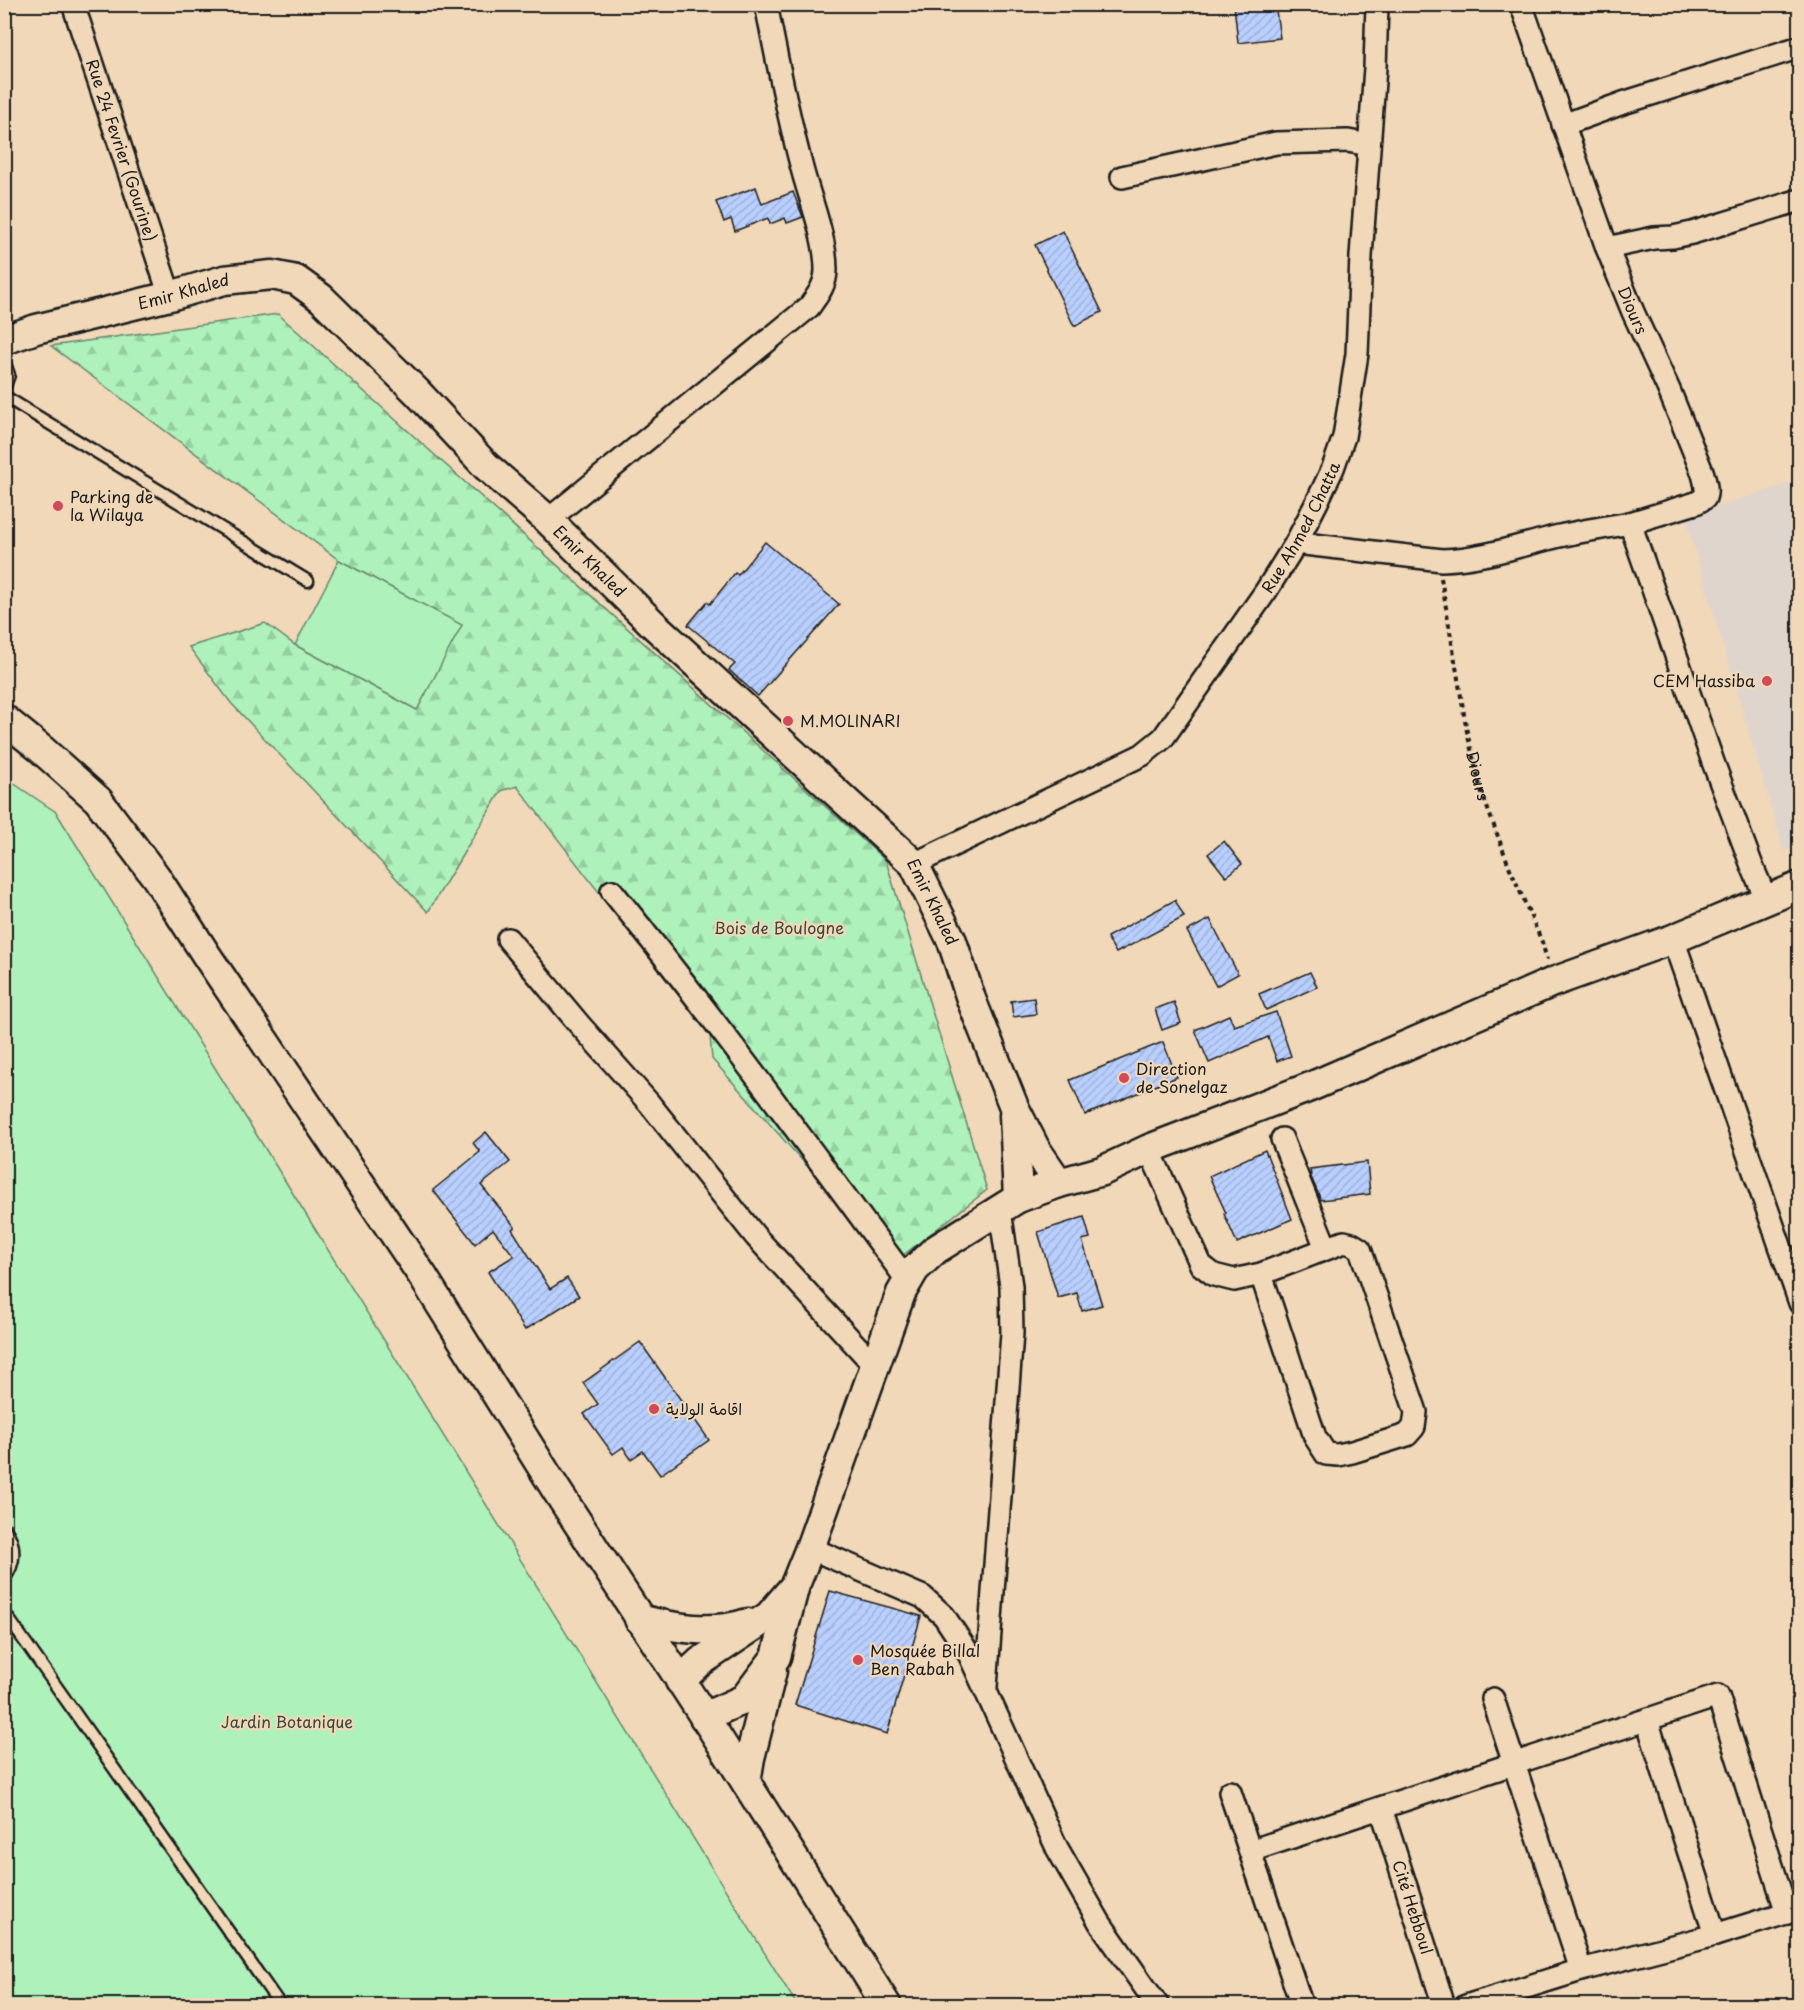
<svg xmlns="http://www.w3.org/2000/svg" width="1804" height="2010" viewBox="0 0 1804 2010" font-family="'Playpen Sans','Playpen Sans Arabic',sans-serif">
  <defs>
    <pattern id="forest-firs" width="22" height="20" patternUnits="userSpaceOnUse" patternTransform="scale(1.5)"><rect width="22" height="20" fill="#aef1bb"/><path d="M5 1l3.5 6h-7zM16 11l3.5 6h-7z" fill="#95cea0"/></pattern>
    <pattern id="building-hatch" width="6" height="6" patternUnits="userSpaceOnUse" patternTransform="scale(1.5)"><rect width="6" height="6" fill="#b9cffe"/><path d="M-1 1l2-2M0 6l6-6M5 7l2-2" fill="none" stroke="#9eb1d9"/></pattern>
  </defs>
  <rect width="100%" height="100%" fill="#f0d8b8"/>
  <filter id="ink" filterUnits="userSpaceOnUse"><feTurbulence type="fractalNoise" baseFrequency=".0167" numOctaves="2"/><feDisplacementMap in="SourceGraphic" scale="12" xChannelSelector="R" yChannelSelector="G"/><feConvolveMatrix kernelMatrix="1 2 1 2 8 2 1 2 1" color-interpolation-filters="sRGB"/></filter>
  <g filter="url(#ink)">
    <!-- built -->
    <polygon fill="#e0d5cd" points="1799,480 1800,845 1784,851 1685,517"/>
    <!-- forest -->
    <polygon fill="url(#forest-firs)" stroke="#65866c" stroke-width="1.5" points="278,314 886,861 987,1190 893,1263 712,1059 710,1036 517,786 501,791 428,912 231,703 189,647 265,623 295,645 417,710 461,625 339,560 51,346"/>
    <!-- garden -->
    <g fill="#aef1bb" stroke="#65866c" stroke-width="1.5">
      <polygon points="339,560 462,625 417,710 295,645"/>
      <polygon points="4,777 56,812 797,2005 5,2005"/>
    </g>
    <!-- building -->
    <g fill="url(#building-hatch)" stroke="#1c1c1c" stroke-width="1.5">
      <polygon points="1234,4 1275,4 1280,38 1238,43"/>
      <polygon points="756,187 762,204 793,192 803,217 787,223 785,218 770,224 768,218 735,231 731,219 724,222 716,202"/>
      <polygon points="1063,231 1102,312 1074,326 1035,245"/>
      <polygon points="765,542 839,604 758,696 729,670 735,664 688,625 707,602 710,604 735,573 738,575"/>
      <polygon points="1224,841 1242,864 1226,877 1208,854"/>
      <polygon points="1175,900 1184,917 1116,953 1107,937"/>
      <polygon points="1210,919 1238,974 1216,986 1187,931"/>
      <polygon points="1310,972 1317,987 1266,1010 1259,994"/>
      <polygon points="1034,998 1036,1014 1013,1017 1011,1001"/>
      <polygon points="1174,1002 1181,1023 1162,1030 1155,1009"/>
      <polygon points="1276,1012 1291,1056 1277,1061 1268,1037 1209,1063 1195,1030 1229,1015 1234,1026"/>
      <polygon points="1163,1042 1177,1077 1085,1115 1070,1080"/>
      <polygon points="486,1132 510,1162 481,1185 515,1227 512,1229 550,1289 567,1278 579,1296 525,1330 488,1272 514,1256 493,1229 475,1244 433,1190 480,1152 473,1143"/>
      <polygon points="1265,1150 1292,1219 1237,1243 1224,1214 1226,1213 1209,1176"/>
      <polygon points="1367,1162 1370,1194 1321,1200 1311,1177 1310,1169"/>
      <polygon points="1084,1217 1090,1238 1082,1240 1102,1305 1082,1311 1077,1293 1058,1298 1038,1232"/>
      <polygon points="640,1342 709,1440 660,1475 643,1451 631,1459 623,1447 613,1454 584,1414 598,1404 583,1383"/>
      <polygon points="830,1591 921,1616 887,1734 795,1705"/>
    </g>
    <g fill="none" stroke-linecap="round" stroke-linejoin="round">
      <defs>
        <g id="lane">
          <polyline points="4,360 9,375 4,389"/>
          <polyline points="4,396 308,581"/>
          <path d="M 4,1528 C 17,1543 16,1564 4,1579"/>
          <polyline points="4,1612 281,2006"/>
        </g>
        <g id="street">
          <path id="s2" d="M 73,4 L 170,296"/>
          <path id="s3" d="M 1521,4 L 1607,248 L 1633,312 L 1669,390 L 1703,474 C 1705,482 1708,490 1705,498 L 1696,503 L 1630,523"/>
          <polyline points="1563,125 1623,103 1800,47"/>
          <polyline points="1122,177 1276,143 1348,141 1369,145"/>
          <polyline points="1607,248 1654,238 1673,237 1692,233 1800,200"/>
          <path d="M 548,520 L 809,307 C 817,296 826,285 826,270 C 826,239 811,202 803,172 C 788,117 777,60 766,4"/>
          <path d="M 1296,543 L 1442,560 C 1478,559 1512,548 1547,539 C 1574,532 1603,528 1630,523 L 1713,762 L 1752,866 L 1766,899"/>
          <path id="s4" d="M 914,864 L 1142,755 L 1163,738 L 1266,591 L 1296,543 L 1317,502 L 1333,468 L 1344,437 L 1357,354 L 1361,256 L 1375,68 L 1377,4"/>
          <path d="M 612,891 C 714,1018 811,1149 907,1280"/>
          <polyline points="508,939 579,1024 649,1103 756,1237 874,1365"/>
          <polyline points="1673,939 1800,1303"/>
          <polyline points="1282,1139 1326,1248"/>
          <polyline points="1149,1149 1201,1265 1214,1275 1234,1280 1261,1274 1344,1242 1352,1244 1360,1249 1416,1412 1414,1427 1407,1435 1352,1452 1338,1455 1326,1454 1315,1437 1261,1274"/>
          <polyline points="810,1548 923,1597 944,1616 969,1654 1057,1848 1100,1923 1158,2006"/>
          <polyline points="986,1687 1012,1333 1011,1286 1000,1210"/>
          <polyline points="1493,1699 1581,1970"/>
          <polyline points="1647,1720 1715,1935"/>
          <polyline points="1230,1792 1302,2006"/>
          <path id="s5" d="M 1381,1808 L 1444,2006"/>
          <polyline points="1250,1851 1718,1696 1787,1913"/>
          <polyline points="1466,2006 1581,1970 1715,1935 1799,1909"/>
        </g>
        <g id="secondary">
          <path id="s6" d="M 4,340 L 36,329 L 170,296 L 224,280 L 272,275 L 296,280 L 321,298 L 417,392 L 486,466 L 548,520 L 654,625 L 914,864 L 952,941 L 971,999 L 1014,1107 L 1035,1148 L 1059,1183"/>
          <polyline points="4,719 41,749 98,800 156,877 207,956 422,1275 557,1491 711,1727 887,2006"/>
          <polyline points="1014,1115 1018,1198"/>
          <path d="M 639,1619 C 674,1628 712,1635 748,1623"/>
          <polyline points="680,1681 700,1662 769,1616 792,1589"/>
          <polyline points="704,1717 744,1699 776,1657 795,1585 810,1548 901,1293 915,1269 935,1250 1018,1198 1059,1183 1102,1171 1149,1149 1310,1087 1553,982 1673,939 1800,886"/>
          <polyline points="746,1782 750,1758 772,1671"/>
        </g>
      </defs>
      <!-- lane casing -->
      <use href="#lane" stroke="#1c1c1c" stroke-width="15"/>
      <!-- street casing -->
      <use href="#street" stroke="#1c1c1c" stroke-width="26"/>
      <!-- secondary casing -->
      <use href="#secondary" stroke="#1c1c1c" stroke-width="33"/>
      <!-- path -->
      <path stroke="#1c1c1c" stroke-width="4" stroke-dasharray="4.5 4.5" stroke-linecap="butt" id="s1" d="M 1441,578 L 1467,732 L 1481,791 L 1509,866 L 1542,942 L 1547,960"/>
      <!-- lane -->
      <use href="#lane" stroke="#f0d8b8" stroke-width="10"/>
      <!-- street -->
      <use href="#street" stroke="#f0d8b8" stroke-width="21"/>
      <!-- secondary -->
      <use href="#secondary" stroke="#f0d8b8" stroke-width="28"/>
    </g>
  </g>
  <!-- markers -->
  <g fill="#d1495b" stroke="#f0d8b8" stroke-width="2">
    <circle cx="58" cy="506" r="6"/>
    <circle cx="1767" cy="681" r="6"/>
    <circle cx="788" cy="721" r="6"/>
    <circle cx="1124" cy="1078" r="6"/>
    <circle cx="654" cy="1409" r="6"/>
    <circle cx="858" cy="1660" r="6"/>
  </g>
  <g text-anchor="middle" stroke-width="4.5" stroke-linejoin="round" paint-order="stroke">
    <!-- street labels -->
    <g font-size="16" fill="#1c1c1c" stroke="#f0d8b8">
      <text dy="6" stroke="none"><textPath href="#s2" startOffset="154">Rue 24 Fevrier (Gourine)</textPath></text>
      <text dy="6" stroke="none"><textPath href="#s6" startOffset="186">Emir Khaled</textPath></text>
      <text dy="6" stroke="none"><textPath href="#s3" startOffset="326">Diours</textPath></text>
      <text dy="6" stroke="none"><textPath href="#s4" startOffset="532">Rue Ahmed Chatta</textPath></text>
      <text dy="6" stroke="none"><textPath href="#s6" startOffset="708">Emir Khaled</textPath></text>
      <text dy="6" stroke="none"><textPath href="#s1" startOffset="201">Diours</textPath></text>
      <text dy="6" stroke="none"><textPath href="#s6" startOffset="1194">Emir Khaled</textPath></text>
      <text dy="6" stroke="none"><textPath href="#s5" startOffset="104">Cité Hebboul</textPath></text>
    </g>
    <!-- poi labels -->
    <g font-size="16" fill="#1c1c1c" stroke="#f0d8b8" text-anchor="start">
      <text x="70" y="503">Parking de<tspan x="70" dy="18">la Wilaya</tspan></text>
      <text x="1755" y="687" text-anchor="end">CEM Hassiba</text>
      <text x="800" y="727">M.MOLINARI</text>
      <text x="1136" y="1075">Direction<tspan x="1136" dy="18">de Sonelgaz</tspan></text>
      <text x="666" y="1415">اقامة الولاية</text>
      <text x="870" y="1657">Mosquée Billal<tspan x="870" dy="18">Ben Rabah</tspan></text>
    </g>
    <!-- park labels -->
    <g font-size="16" fill="#39473c" stroke="#f0d8b8">
      <text x="779" y="934">Bois de Boulogne</text>
      <text x="287" y="1728">Jardin Botanique</text>
    </g>
  </g>
  <!-- margin -->
  <rect width="1804" height="2010" fill="none" stroke="#f0d8b8" stroke-width="24"/>
  <rect x="12" y="12" width="1780" height="1986" fill="none" stroke="#1c1c1c" stroke-width="2" filter="url(#ink)"/>
</svg>
